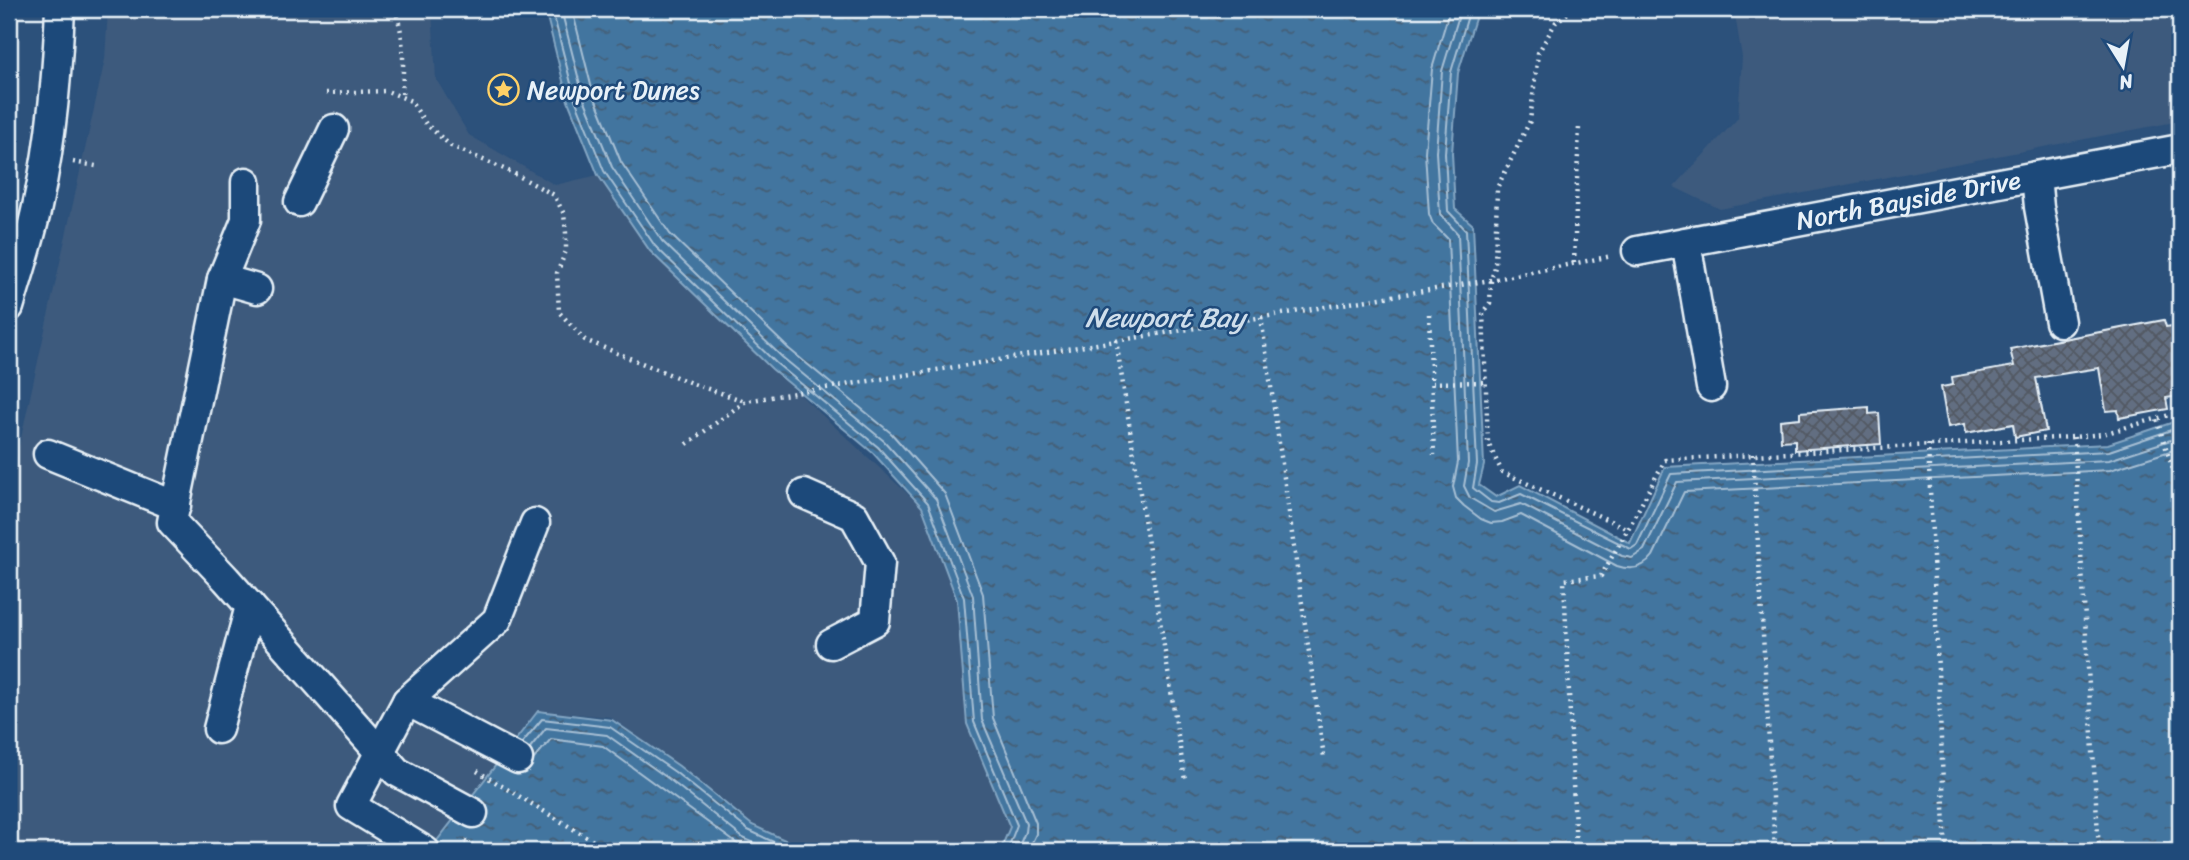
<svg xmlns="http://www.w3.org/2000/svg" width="2189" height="860" viewBox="0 0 2189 860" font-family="Sriracha,sans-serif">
  <defs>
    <pattern id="water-ripples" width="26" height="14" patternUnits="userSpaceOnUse" patternTransform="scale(1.75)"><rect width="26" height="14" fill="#42749f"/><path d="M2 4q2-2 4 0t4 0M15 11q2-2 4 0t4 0" fill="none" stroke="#445e74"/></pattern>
    <pattern id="building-cross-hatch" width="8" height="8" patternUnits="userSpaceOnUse" patternTransform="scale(1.75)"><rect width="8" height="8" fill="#626e81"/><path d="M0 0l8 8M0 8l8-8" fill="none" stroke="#535963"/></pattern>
  </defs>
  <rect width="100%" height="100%" fill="#2c517b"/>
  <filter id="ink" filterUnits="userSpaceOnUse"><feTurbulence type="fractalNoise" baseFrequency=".0143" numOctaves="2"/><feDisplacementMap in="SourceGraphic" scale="14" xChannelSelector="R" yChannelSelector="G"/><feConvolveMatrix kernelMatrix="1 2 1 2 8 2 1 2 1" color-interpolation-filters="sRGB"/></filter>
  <g filter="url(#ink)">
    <!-- built -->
    <g fill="#3c5a7d">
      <polygon points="108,9 432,9 436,79 469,135 555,185 598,175 650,251 772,369 922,507 957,600 967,724 1011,827 1000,851 809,851 752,825 679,766 610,717 539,711 434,851 9,851 9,492 105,59"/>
      <polygon points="1734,9 2180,9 2180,121 1720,209 1674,187 1738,118 1742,57"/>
    </g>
    <!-- water -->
    <g fill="url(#water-ripples)" stroke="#84a6c3" stroke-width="2">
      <polygon points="545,9 1478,9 1458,73 1452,153 1455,209 1473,225 1484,465 1479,485 1496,497 1520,485 1630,543 1665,467 2108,444 2180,420 2180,851 1000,851 1010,827 967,724 957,600 922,507 873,453 772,369 650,251 598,175 568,101"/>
      <polygon points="538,711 612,720 679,766 752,825 809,851 429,851"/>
    </g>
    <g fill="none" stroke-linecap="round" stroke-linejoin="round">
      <!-- shore -->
      <g stroke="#a6bfd4" stroke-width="2">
        <polyline points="552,9 575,99 604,171 655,246 776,363 878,447 928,503 964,598 974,722 1017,825 1007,851"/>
        <polyline points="561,9 583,96 612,167 662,241 782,357 884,441 936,499 973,596 982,720 1026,823 1025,832 1017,851"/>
        <polyline points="572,9 593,93 621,162 670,234 789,349 891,433 945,494 983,594 993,718 1036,823 1036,834 1028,851"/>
        <path d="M 1450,9 L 1432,69 L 1425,152 L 1429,214 L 1433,224 L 1448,239 L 1458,462 L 1453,487 L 1456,498 L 1464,506 L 1481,519 L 1491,523 L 1502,522 L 1521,515 L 1617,566 C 1632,571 1644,568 1653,556 L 1684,492 L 2110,470 L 2180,448"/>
        <polyline points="1461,9 1442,71 1436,152 1440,214 1458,234 1468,463 1464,486 1470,498 1494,512 1521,504 1622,556 1632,558 1644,550 1677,482 2109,460 2180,437"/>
        <polyline points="1470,9 1451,72 1445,153 1448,211 1466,230 1477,464 1473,488 1491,502 1499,503 1521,494 1631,549 1637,545 1671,474 2109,451 2180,427"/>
        <polyline points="522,743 542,719 610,727 675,772 748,830 793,851"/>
        <polyline points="529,749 546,728 607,735 669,779 743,838 772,851"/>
        <polyline points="533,760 551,739 603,746 747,851"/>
      </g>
    </g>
    <!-- building -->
    <g fill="url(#building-cross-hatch)" stroke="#e8f1f8" stroke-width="2">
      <polygon points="2164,320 2166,327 2173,326 2178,354 2174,355 2180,394 2180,396 2166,398 2168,409 2119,418 2118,410 2106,411 2099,368 2036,378 2046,431 2015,437 2013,424 1966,433 1965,424 1948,427 1941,387 1953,385 1952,377 2014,366 2010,349"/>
      <polygon points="1869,407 1869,414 1879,413 1881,444 1795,450 1795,440 1781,441 1780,420 1800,418 1800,412"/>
    </g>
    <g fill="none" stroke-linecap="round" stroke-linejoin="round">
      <defs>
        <g id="minor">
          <polyline points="2036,176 2039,207 2060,322"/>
          <polyline points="246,182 246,220 222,279 172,522 226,579 397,772 473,813"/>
          <polyline points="299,202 334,129"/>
          <polyline points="1686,242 1711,387"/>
          <path id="s1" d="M 1637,251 L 2180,149"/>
          <polyline points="222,279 257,289"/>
          <path d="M 9,307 C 19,272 31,238 38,202 C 52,138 57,74 60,9"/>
          <polyline points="48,454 176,506"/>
          <polyline points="804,494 854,516 880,563 875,621 831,644"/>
          <polyline points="407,701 518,759"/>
          <polyline points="218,729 250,606"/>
          <polyline points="425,851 351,806 407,701 497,620 535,523"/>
        </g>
      </defs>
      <!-- minor casing -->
      <use href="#minor" stroke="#e8f1f8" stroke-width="33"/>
      <!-- path -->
      <g stroke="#e8f1f8" stroke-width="4.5" stroke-dasharray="2 5" stroke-linecap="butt">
        <path d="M 394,9 C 406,34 403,70 402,98"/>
        <polyline points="1573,9 1556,22 1538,53 1530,121 1497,188 1495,267 1491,280 1490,303 1483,312 1488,443 1502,472 1628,529 1665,460 2074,437 2103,434 2180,412"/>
        <polyline points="326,93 387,91 411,101 426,124 451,146 511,172 554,195 564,214 566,233 566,251 557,273 559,312 585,340 696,385 745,401"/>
        <polyline points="73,162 96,166"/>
        <polyline points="1574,263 1579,126"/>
        <polyline points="1429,314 1434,455"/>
        <polyline points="1261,317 1324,757"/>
        <polyline points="1116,340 1185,780"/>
        <polyline points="1432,383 1485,382"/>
        <polyline points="2157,420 2180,491"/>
        <polyline points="2074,437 2099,851"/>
        <polyline points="687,444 746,401 1491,280 1612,256"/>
        <polyline points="1928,444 1946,851"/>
        <polyline points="1753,454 1775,851"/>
        <polyline points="477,771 610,851"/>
        <polyline points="465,841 484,851"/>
        <polyline points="1576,851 1564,580 1601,576 1628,529"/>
      </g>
      <!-- minor -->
      <use href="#minor" stroke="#1f4a7a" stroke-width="28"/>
    </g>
  </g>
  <!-- icons -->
  <defs>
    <symbol id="sight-ring" viewBox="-11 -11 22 22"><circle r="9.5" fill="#1f4a7a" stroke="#ffd166" stroke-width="1.5"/><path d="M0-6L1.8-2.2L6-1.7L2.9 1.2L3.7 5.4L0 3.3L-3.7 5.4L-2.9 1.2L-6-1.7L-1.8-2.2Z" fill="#ffd166"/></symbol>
  </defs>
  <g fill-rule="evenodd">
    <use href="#sight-ring" x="486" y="72" width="35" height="35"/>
  </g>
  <g text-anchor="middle" stroke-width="5" stroke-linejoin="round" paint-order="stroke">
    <!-- poi labels -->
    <g font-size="26" fill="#e8f1f8" stroke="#1f4a7a" text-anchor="start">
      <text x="527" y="99">Newport Dunes</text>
    </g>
    <!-- street labels -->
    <g font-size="26" fill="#e8f1f8" stroke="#1f4a7a">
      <text dy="9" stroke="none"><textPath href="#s1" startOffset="276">North Bayside Drive</textPath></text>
    </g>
    <!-- water labels -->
    <g font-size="28" font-style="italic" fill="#cfdeeb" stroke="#1f4a7a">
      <text x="1165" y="327">Newport Bay</text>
    </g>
  </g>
  <!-- margin -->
  <rect width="2189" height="860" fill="none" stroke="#1f4a7a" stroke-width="35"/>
  <rect x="18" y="18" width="2154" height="825" fill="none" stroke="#e8f1f8" stroke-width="2.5" filter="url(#ink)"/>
  <!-- north arrow -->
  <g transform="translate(2123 66) rotate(169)" stroke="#1f4a7a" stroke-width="5" paint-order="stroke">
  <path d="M0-5L12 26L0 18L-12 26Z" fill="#e8f1f8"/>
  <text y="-10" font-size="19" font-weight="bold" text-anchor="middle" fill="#e8f1f8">N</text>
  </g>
</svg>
